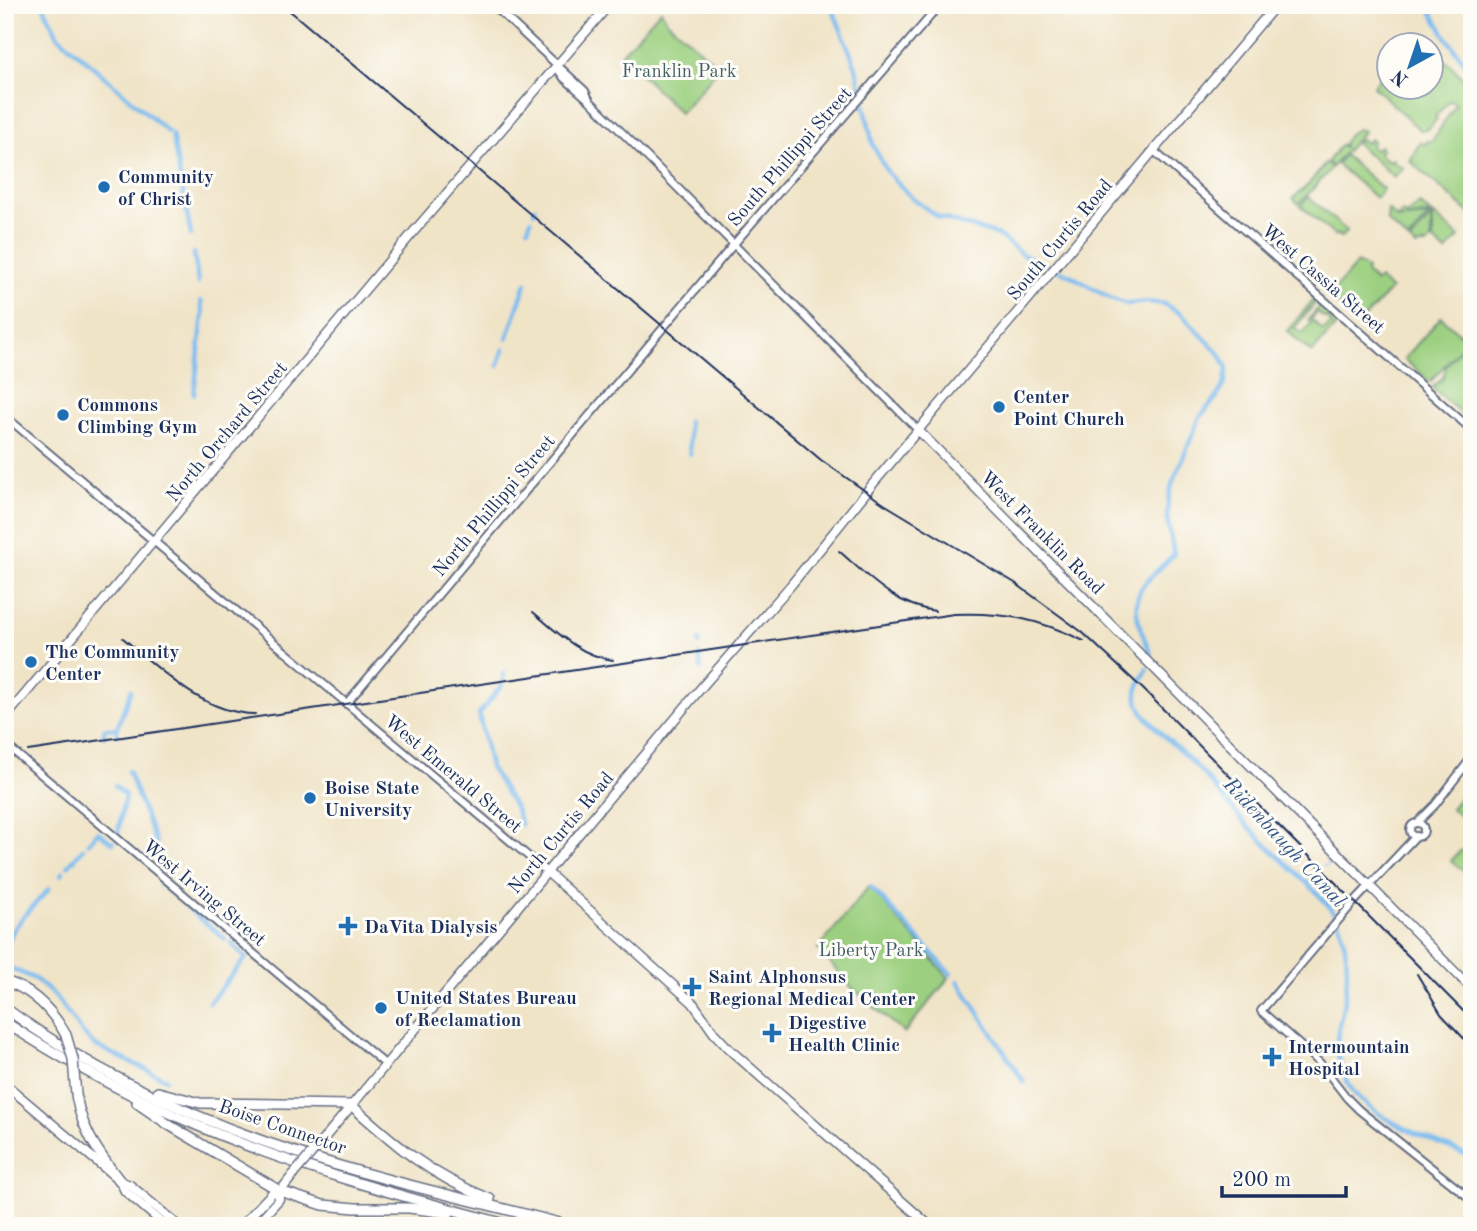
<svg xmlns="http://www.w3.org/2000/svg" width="1477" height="1231" viewBox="0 0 1477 1231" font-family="'Old Standard TT',serif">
  <rect width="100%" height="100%" fill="#fdfcf7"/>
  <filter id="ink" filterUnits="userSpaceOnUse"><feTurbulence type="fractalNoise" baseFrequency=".0143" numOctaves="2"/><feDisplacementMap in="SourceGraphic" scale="14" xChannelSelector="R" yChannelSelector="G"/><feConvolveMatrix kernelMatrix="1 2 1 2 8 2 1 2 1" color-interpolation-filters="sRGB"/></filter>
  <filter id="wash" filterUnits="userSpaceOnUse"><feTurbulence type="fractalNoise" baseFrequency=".00686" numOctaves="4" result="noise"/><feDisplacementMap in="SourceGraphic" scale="28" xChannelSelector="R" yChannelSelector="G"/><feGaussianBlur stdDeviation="1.57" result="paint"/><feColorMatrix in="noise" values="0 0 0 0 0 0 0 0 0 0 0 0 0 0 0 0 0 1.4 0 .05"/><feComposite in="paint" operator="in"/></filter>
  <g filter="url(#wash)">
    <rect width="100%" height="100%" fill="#f0e4c7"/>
    <!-- green -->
    <g fill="#9cd080" stroke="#5c806f" stroke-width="2">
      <polygon points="661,10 667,21 720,67 680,113 621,54"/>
      <polygon points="1432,51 1451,65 1472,88 1472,215 1410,161 1420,142 1425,145 1427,141 1432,141 1456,104 1450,100 1435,117 1437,119 1427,130 1420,130 1373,86 1389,67 1390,88 1432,88"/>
      <polygon points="1357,129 1364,131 1332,167 1328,161 1341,145 1345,148 1343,144 1349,134"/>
      <polygon points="1361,139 1366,143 1371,139 1373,141 1370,146 1376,150 1379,146 1382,149 1379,154 1389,161 1393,159 1394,163 1403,168 1394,177 1356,143"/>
      <polygon points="1344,155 1383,189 1376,198 1337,164"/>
      <polygon points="1326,163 1331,167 1329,171 1299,204 1293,198 1308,185"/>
      <polygon points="1308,197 1347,231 1341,237 1337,234 1335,236 1301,206"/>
      <polygon points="1420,204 1431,214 1395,219 1429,216 1408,240 1387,221 1388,210 1397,218 1402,212 1406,215"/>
      <polygon points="1433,214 1459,237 1446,252 1433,240"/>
      <polygon points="1431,217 1431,240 1428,244 1416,247 1410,241"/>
      <polygon points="1357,263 1367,269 1366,273 1376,282 1379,279 1391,289 1360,323 1329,296"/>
      <polygon points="1314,299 1317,301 1294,328 1303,333 1311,323 1308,320 1321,305 1331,313 1326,319 1317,312 1311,319 1323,331 1332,323 1328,319 1332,314 1340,321 1312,353 1287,331"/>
      <polygon points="1441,317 1467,341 1469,339 1460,332 1472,332 1472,423 1432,388 1443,378 1447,364 1463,345 1430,382 1404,359"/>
      <polygon points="1466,790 1472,795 1472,815 1467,821 1451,808"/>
      <polygon points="1472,845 1472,878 1451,861 1459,852"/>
      <polygon points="869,886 949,978 904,1033 851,987 818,949"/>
    </g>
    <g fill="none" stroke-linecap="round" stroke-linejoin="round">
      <!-- stream -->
      <g stroke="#7abbef" stroke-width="2">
        <polyline points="1324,866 1330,863"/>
        <polyline points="1307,884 1319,870"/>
      </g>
      <!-- canal -->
      <g stroke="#7abbef" stroke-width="4.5">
        <polyline points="43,5 58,36 168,132"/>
        <path d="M 831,5 L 856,67 L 873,145 L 888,173 L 913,199 L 938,217 L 998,235 L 1023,255 L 1068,274 L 1110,298 L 1127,304 L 1148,302 L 1164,304 L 1181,314 L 1220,354 L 1227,368 L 1225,383 L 1216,398 L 1200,417 L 1173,482 L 1168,500 L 1167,518 L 1174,554 C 1164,565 1152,574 1143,586 C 1128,607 1143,634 1151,655"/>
        <polyline points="1427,5 1447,38 1472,73"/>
        <polyline points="172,135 191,235"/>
        <polyline points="534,212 535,208"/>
        <polyline points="528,228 531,220"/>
        <polyline points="194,253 198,283"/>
        <polyline points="507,339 526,283"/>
        <polyline points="498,366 504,349"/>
        <polyline points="194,394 203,315 201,301"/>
        <polyline points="688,421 690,454"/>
        <polyline points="699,644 699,640"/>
        <polyline points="699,655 701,669"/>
        <path d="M 1147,669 C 1143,678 1135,689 1137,699 C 1141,720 1181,750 1196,766 C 1213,784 1227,804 1244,822 C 1270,851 1302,875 1327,904 C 1346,925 1349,962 1346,990 C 1342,1024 1330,1036 1343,1072 C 1347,1082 1351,1091 1360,1099 C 1392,1128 1433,1140 1472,1157"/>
        <polyline points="503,679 504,673"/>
        <polyline points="502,685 479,714 490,767 516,809 521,825"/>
        <polyline points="117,735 117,728 131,690"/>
        <polyline points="104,737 104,729 117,728"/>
        <polyline points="128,771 156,843"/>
        <polyline points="115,786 125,795 118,833"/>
        <polyline points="88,843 98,832 113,843 114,842"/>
        <polyline points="158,850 165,872"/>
        <polyline points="68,866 83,849"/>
        <polyline points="61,875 63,872"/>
        <polyline points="161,881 160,883 177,898"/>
        <polyline points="871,887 951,974"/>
        <polyline points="186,906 199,918"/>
        <polyline points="202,920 225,939"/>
        <path d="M 9,953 C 0,935 37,903 49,889"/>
        <polyline points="6,966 35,979 54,995 81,1031 94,1045 166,1079"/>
        <polyline points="958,981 1024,1082"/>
        <polyline points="209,1003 246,958 231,943"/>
      </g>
    </g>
  </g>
  <g filter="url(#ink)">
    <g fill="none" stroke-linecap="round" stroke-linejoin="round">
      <defs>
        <g id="minor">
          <polyline points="493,5 585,91 589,99"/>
          <polyline points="556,67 564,78 589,100 647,157 918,430"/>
          <polyline points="1154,151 1472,430"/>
          <polyline points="5,416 547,872"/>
          <polyline points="346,704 734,244 940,5"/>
          <polyline points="5,744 385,1064"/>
          <polyline points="1417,823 1435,805 1472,757"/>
          <circle cx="1417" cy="830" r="7"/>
          <polyline points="1416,836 1354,902 1261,1011 1320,1063 1347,1098 1359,1110 1472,1200"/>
        </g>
        <g id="major">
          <polyline points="918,430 1472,989"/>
          <polyline points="5,718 416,229 609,5"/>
          <polyline points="547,872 693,1003 714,1033 729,1049 930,1226"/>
          <polyline points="5,1084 120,1181 130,1185 179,1226"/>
          <polyline points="321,1142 701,688 791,585 872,485 1276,5"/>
          <polyline points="120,1181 125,1191 166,1226"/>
          <polyline points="241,1226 273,1192 279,1193"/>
          <polyline points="255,1226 279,1199 279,1193 293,1175"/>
        </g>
        <g id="highway">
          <path d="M 5,981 C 33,990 52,1010 66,1035"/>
          <path d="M 5,1008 C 90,1070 189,1117 289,1150 C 381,1181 477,1201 571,1226"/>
          <path d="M 5,1022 C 60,1058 118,1090 178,1117 C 284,1165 400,1196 513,1226"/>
          <path d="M 75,1084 C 77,1124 97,1151 120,1181"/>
          <path d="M 158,1092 L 200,1103 L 351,1105 C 398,1147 431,1176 490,1199"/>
          <polyline points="137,1103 169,1125 280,1191 323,1205 355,1208 409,1208 449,1213"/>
        </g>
      </defs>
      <!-- minor casing -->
      <use href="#minor" stroke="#666e83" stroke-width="10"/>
      <!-- major casing -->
      <use href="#major" stroke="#666e83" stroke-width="11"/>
      <!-- highway casing -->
      <use href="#highway" stroke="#666e83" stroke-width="12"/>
      <!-- minor -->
      <use href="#minor" stroke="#fff" stroke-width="6"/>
      <!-- major -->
      <use href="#major" stroke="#fff" stroke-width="8"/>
      <!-- highway -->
      <use href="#highway" stroke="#fff" stroke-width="9"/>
      <!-- rail -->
      <g stroke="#1b2f5e" stroke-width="2">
        <polyline points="283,5 821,460 884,504 1015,583 1082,632 1144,690 1472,1020"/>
        <path d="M 839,551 C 869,577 894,605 935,611"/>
        <path d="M 533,612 C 558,633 580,656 613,660"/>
        <path d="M 123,638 C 161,670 202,713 255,714"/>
        <path d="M 28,751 L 954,614 C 1004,612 1039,619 1084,641"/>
        <polyline points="1417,974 1441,1014 1471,1046"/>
      </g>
      <defs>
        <polyline id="major-bridge" points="293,1175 321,1142"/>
        <polyline id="highway-bridge" points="66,1035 73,1059 75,1084"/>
      </defs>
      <!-- major-bridge casing -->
      <use href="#major-bridge" stroke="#666e83" stroke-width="11" stroke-linecap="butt"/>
      <!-- highway-bridge casing -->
      <use href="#highway-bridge" stroke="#666e83" stroke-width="12" stroke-linecap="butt"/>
      <!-- major-bridge -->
      <use href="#major-bridge" stroke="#fff" stroke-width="8"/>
      <!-- highway-bridge -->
      <use href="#highway-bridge" stroke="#fff" stroke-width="9"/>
    </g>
  </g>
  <!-- markers -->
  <g fill="#1f6fb2" stroke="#fdfcf7" stroke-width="2.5">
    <circle cx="104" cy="187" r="7"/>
    <circle cx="999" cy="407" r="7"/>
    <circle cx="63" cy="415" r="7"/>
    <circle cx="31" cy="662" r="7"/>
    <circle cx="310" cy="798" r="7"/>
    <path d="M344.5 915.5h7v7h7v7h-7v7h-7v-7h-7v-7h7z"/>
    <path d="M688.5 976.5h7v7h7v7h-7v7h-7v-7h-7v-7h7z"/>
    <circle cx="381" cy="1008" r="7"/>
    <path d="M768.5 1022.5h7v7h7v7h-7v7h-7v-7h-7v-7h7z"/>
    <path d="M1268.5 1046.5h7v7h7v7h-7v7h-7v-7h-7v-7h7z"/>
  </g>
  <g text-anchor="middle" stroke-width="6" stroke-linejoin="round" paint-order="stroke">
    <!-- park labels -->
    <g font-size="19" fill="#425f68" stroke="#fdfcf7">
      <text x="679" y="77">Franklin Park</text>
      <text x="871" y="956">Liberty Park</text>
    </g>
    <!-- street labels -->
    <g font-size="19" fill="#1b2f5e" stroke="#fdfcf7">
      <text transform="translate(789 156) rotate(-49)" y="7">South Phillippi Street</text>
      <text transform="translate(1059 239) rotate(-50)" y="7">South Curtis Road</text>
      <text transform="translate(1324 278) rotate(41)" y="7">West Cassia Street</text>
      <text transform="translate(226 431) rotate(-50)" y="7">North Orchard Street</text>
      <text transform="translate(493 505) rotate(-50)" y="7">North Phillippi Street</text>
      <text transform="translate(1043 532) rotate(45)" y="7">West Franklin Road</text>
      <text transform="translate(454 773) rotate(40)" y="7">West Emerald Street</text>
      <text transform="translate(560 832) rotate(-50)" y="7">North Curtis Road</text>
      <text transform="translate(205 892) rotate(40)" y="7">West Irving Street</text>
      <text transform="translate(283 1126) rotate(19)" y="7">Boise Connector</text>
    </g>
    <!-- poi labels -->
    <g font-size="19" font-weight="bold" fill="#1b2f5e" stroke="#fdfcf7" text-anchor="start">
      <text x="118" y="183">Community<tspan x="118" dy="22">of Christ</tspan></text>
      <text x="1013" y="403">Center<tspan x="1013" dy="22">Point Church</tspan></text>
      <text x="77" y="411">Commons<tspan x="77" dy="22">Climbing Gym</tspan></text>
      <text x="45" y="658">The Community<tspan x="45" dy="22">Center</tspan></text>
      <text x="324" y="794">Boise State<tspan x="324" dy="22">University</tspan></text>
      <text x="364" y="933">DaVita Dialysis</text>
      <text x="708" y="983">Saint Alphonsus<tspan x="708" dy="22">Regional Medical Center</tspan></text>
      <text x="395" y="1004">United States Bureau<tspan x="395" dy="22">of Reclamation</tspan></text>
      <text x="788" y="1029">Digestive<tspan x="788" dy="22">Health Clinic</tspan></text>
      <text x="1288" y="1053">Intermountain<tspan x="1288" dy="22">Hospital</tspan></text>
    </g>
    <!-- water labels -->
    <g font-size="21" font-style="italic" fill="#38598a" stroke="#fdfcf7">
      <text transform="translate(1285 842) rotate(47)" y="7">Ridenbaugh Canal</text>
    </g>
  </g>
  <!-- margin -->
  <rect width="1477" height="1231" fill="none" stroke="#fdfcf7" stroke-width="28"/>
  <!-- north arrow -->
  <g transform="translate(1410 66) rotate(220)"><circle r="33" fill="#fdfcf7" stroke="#a3aaba" stroke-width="2"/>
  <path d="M0-5L12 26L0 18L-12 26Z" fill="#1f6fb2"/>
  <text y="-10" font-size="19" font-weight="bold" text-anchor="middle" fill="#1b2f5e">N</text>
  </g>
  <!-- scale -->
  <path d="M1222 1186v10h124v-10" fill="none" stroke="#1b2f5e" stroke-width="3.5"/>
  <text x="1232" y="1186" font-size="21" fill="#1b2f5e" stroke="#fdfcf7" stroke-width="5" paint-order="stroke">200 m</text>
</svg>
